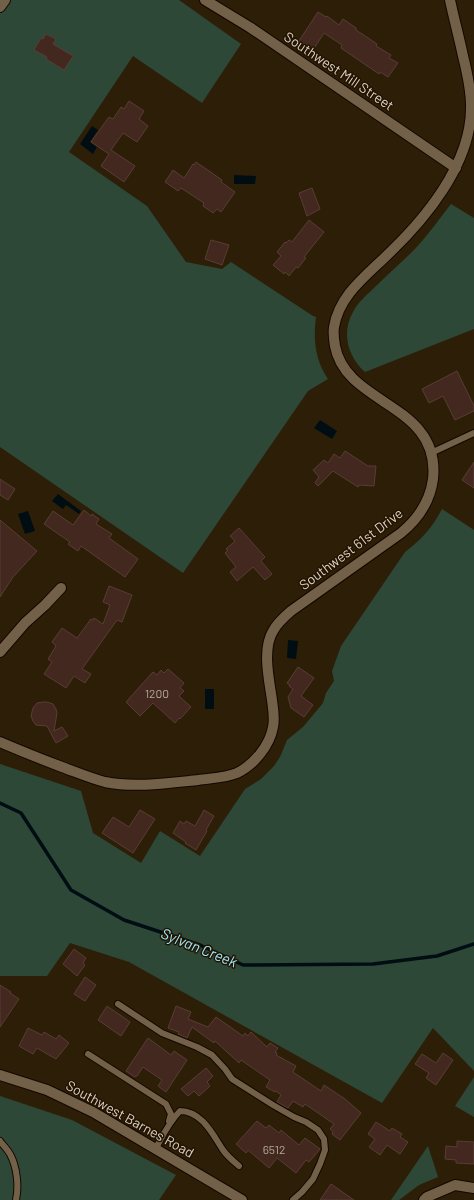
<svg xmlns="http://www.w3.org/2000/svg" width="474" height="1200" viewBox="0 0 474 1200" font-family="Barlow,sans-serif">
  <rect width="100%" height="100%" fill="#2d1e07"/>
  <!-- green -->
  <g fill="#2e4838">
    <path d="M 0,0 L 179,0 L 241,44 L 202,103 L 133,56 L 69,152 L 147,206 L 186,262 L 222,269 L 231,262 L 313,316 L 316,317 C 313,339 315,360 328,379 L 308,391 L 183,573 L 0,447 Z"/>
    <path d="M 451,204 L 474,218 L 474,329 L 365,372 C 348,357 341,333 353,312 C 358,302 367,295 375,287 C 388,274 402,262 415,249 C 428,235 439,219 451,204 Z"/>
    <path d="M 442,509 L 474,530 L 474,1071 L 433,1028 L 382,1103 L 129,962 L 70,943 L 47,976 L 0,976 L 0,764 L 81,791 L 93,833 L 141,863 L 160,831 L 200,856 L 245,789 L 261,779 L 274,766 L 280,757 L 287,740 L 303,727 L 323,703 L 326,693 L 334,681 L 332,671 L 341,646 L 405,552 C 422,539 432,528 442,509 Z"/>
    <polygon points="474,1077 474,1117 455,1106"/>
    <polygon points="0,1096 72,1120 176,1175 159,1200 0,1200"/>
    <polygon points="428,1146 438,1177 419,1185 399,1200 391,1200"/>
  </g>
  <!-- water -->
  <g fill="#000e13">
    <polygon points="92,126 98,130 90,142 97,147 93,154 80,144"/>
    <polygon points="234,175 256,176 255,184 234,184"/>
    <polygon points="320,420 337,431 332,439 314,428"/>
    <polygon points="58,494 81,511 79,514 66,505 63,509 52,501"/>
    <polygon points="28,511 35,531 25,534 18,514"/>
    <polygon points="288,640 298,641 296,659 287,658"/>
    <rect x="205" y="689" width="9" height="20"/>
  </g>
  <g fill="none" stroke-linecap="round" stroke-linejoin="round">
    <!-- stream -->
    <polyline stroke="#000e13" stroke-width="3.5" points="0,803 21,813 71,890 124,920 200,945 243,965 373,964 437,956 474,944"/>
  </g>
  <!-- building -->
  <g fill="#42281f" stroke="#593d34">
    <polygon points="318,12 326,17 327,16 339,25 343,19 356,28 356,30 377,44 376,46 391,55 389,58 398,63 388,77 380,72 379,74 341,48 342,45 324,33 313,50 299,41"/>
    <polygon points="46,34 56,39 53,44 73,56 64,70 46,59 47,57 34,50 41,38 43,39"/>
    <polygon points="129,101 144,111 139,119 148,126 137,142 123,133 111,150 135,166 124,182 101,166 109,154 91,142 109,117 113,119 121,107 124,109"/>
    <polygon points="196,162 222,180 221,182 235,192 221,212 217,209 213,213 203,206 204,203 181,188 178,191 165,182 173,170 184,178 193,164 194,165"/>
    <polygon points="312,188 320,209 307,216 299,193"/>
    <polygon points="309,220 324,232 304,257 306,258 298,268 296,267 289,276 285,272 284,274 273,265 281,256 277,252 285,242 286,243 289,240 292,242"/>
    <polygon points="211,240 229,245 222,265 205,259"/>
    <polygon points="457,371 474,406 474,411 455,420 443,396 429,403 422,389"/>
    <polygon points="345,451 368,466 376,466 374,486 359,485 358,487 333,471 318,486 315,483 319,477 313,470 324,460 328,463 334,454 340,458"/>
    <polygon points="474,462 474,488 462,480"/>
    <polygon points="0,479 15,489 8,500 0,495"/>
    <polygon points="84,510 91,516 92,514 99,519 96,524 112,534 109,538 138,559 125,577 81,546 78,551 68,544 70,542 44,524 53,511 73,525"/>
    <polygon points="0,520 37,551 13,577 0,597"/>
    <polygon points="239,528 265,557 261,561 272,574 265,580 253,567 237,581 230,572 236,567 225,553 228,550 226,549 235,541 230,536"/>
    <polygon points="109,586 132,595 122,622 117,620 82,669 91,674 85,683 74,676 66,688 44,674 52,662 48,659 56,646 52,642 62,628 77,638 91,619 93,620 94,618 103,624 110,605 103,602"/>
    <polygon points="298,667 314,678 301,696 313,705 304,717 291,708 288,697 293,689 289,686 290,685 287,683"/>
    <polygon points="168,669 184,683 180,688 184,691 179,696 191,707 180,719 179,718 175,723 153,703 140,716 126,702 153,672 157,675 161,670 164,673"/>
    <polygon points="43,702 47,702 53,704 56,709 57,713 54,731 62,727 68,736 56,743 47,726 36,725 33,721 31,716 33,708 37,703"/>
    <polygon points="140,810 155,819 133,853 102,833 113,817 129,827"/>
    <polygon points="204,810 214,816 206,830 207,831 196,850 185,843 186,842 173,833 180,821 184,824 186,821 195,826"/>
    <polygon points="74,949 86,958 83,963 85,965 77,976 63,964"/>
    <polygon points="85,977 96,985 85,1001 74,994"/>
    <polygon points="0,985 11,992 10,993 19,999 0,1027"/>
    <polygon points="107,1006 130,1022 121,1036 98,1020"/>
    <polygon points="176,1006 191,1012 188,1019 208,1027 216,1017 243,1036 245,1033 248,1036 251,1032 267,1047 270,1043 278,1048 275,1052 277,1053 276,1055 296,1066 293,1072 321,1091 324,1085 345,1099 361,1113 340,1140 332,1134 333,1132 330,1129 334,1124 305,1104 303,1107 293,1101 288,1108 277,1102 281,1095 276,1091 275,1092 266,1087 270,1080 241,1060 239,1063 215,1041 214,1043 192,1027 187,1038 178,1034 179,1032 168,1028"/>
    <polygon points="28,1028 42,1035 44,1032 56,1039 59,1035 69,1043 56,1059 37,1048 33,1054 19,1046"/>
    <polygon points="148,1038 171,1055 174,1051 187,1060 166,1092 158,1086 162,1080 143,1067 137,1076 136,1076 135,1077 126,1071"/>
    <polygon points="443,1053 453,1060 436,1085 426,1078 429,1073 415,1064 422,1054 436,1063"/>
    <polygon points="206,1068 213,1076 207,1082 210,1086 199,1096 194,1091 188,1096 181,1089"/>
    <polygon points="257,1121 266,1128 269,1125 279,1133 281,1130 299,1145 305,1138 320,1149 309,1162 306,1160 296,1173 277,1158 269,1168 248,1150 246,1153 236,1144"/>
    <polygon points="376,1122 390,1131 392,1128 402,1134 400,1137 408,1142 400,1154 387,1145 380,1155 369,1147 375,1139 368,1134"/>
    <polygon points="457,1141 474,1142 474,1164 456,1163 456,1160 445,1159 446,1146 457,1147"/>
    <polygon points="331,1184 354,1200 320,1200"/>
  </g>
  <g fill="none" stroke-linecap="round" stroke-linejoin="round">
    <defs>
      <g id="service">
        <polyline points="431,453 474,433"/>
        <polyline points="118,1004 162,1033 197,1047 212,1055 225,1069 232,1079 273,1105 294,1117 306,1122 318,1130 324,1139 325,1150 320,1164 313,1179 302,1192 293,1200"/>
        <polyline points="88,1054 166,1104 171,1114 169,1121"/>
        <path d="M 0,1141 C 3,1145 7,1149 10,1154 C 17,1167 19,1186 16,1200"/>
        <path d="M 156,1148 C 163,1135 169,1122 180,1111 C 202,1111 213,1135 223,1150 C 227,1156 233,1161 239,1166"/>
      </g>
      <g id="minor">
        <polyline points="205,0 251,28 456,168"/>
        <polyline points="0,7 5,0"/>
        <polyline points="0,652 25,623 45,605 61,588"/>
        <polyline points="424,1200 427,1197 455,1185 474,1188"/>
      </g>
      <g id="tertiary">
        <path d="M 0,742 C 21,751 41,759 62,767 C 76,772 90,778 105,782 C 134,788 169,783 198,780 C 211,778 225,778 237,773 C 254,765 270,745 273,727 C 275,718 273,709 272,700 C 269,679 262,649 273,631 C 277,623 284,617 291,611 L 401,533 C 418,519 430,502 433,479 C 441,403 346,406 335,346 C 334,340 333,333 334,327 C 339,297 363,278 383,259 C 424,221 472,164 471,106 C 471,89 467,72 463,56 C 459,37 454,19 450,0"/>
        <polyline points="0,1075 47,1090 93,1112 242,1200"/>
      </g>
    </defs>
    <!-- service casing -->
    <use href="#service" stroke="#140700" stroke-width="8"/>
    <!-- minor casing -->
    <use href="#minor" stroke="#140700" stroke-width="12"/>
    <!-- tertiary casing -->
    <use href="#tertiary" stroke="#140700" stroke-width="12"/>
    <!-- service -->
    <use href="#service" stroke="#726148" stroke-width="6"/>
    <!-- minor -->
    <use href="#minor" stroke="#726148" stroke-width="10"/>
    <!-- tertiary -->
    <use href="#tertiary" stroke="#726148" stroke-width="10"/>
  </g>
  <g text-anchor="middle" stroke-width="3" stroke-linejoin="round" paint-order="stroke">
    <!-- number labels -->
    <g font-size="12" fill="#b5a79a">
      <text x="157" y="698">1200</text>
      <text x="274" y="1154">6512</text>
    </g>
    <!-- street labels -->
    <g font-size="14" fill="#dbd1c3" stroke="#231401">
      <text transform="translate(339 71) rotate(34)" y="5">Southwest Mill Street</text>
      <text transform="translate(351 549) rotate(-37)" y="5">Southwest 61st Drive</text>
      <text transform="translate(130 1119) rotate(29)" y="5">Southwest Barnes Road</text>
    </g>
    <!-- water labels -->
    <g font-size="15" font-style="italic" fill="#9be8fc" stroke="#231401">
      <text transform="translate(199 948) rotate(22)" y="5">Sylvan Creek</text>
    </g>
  </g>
</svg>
